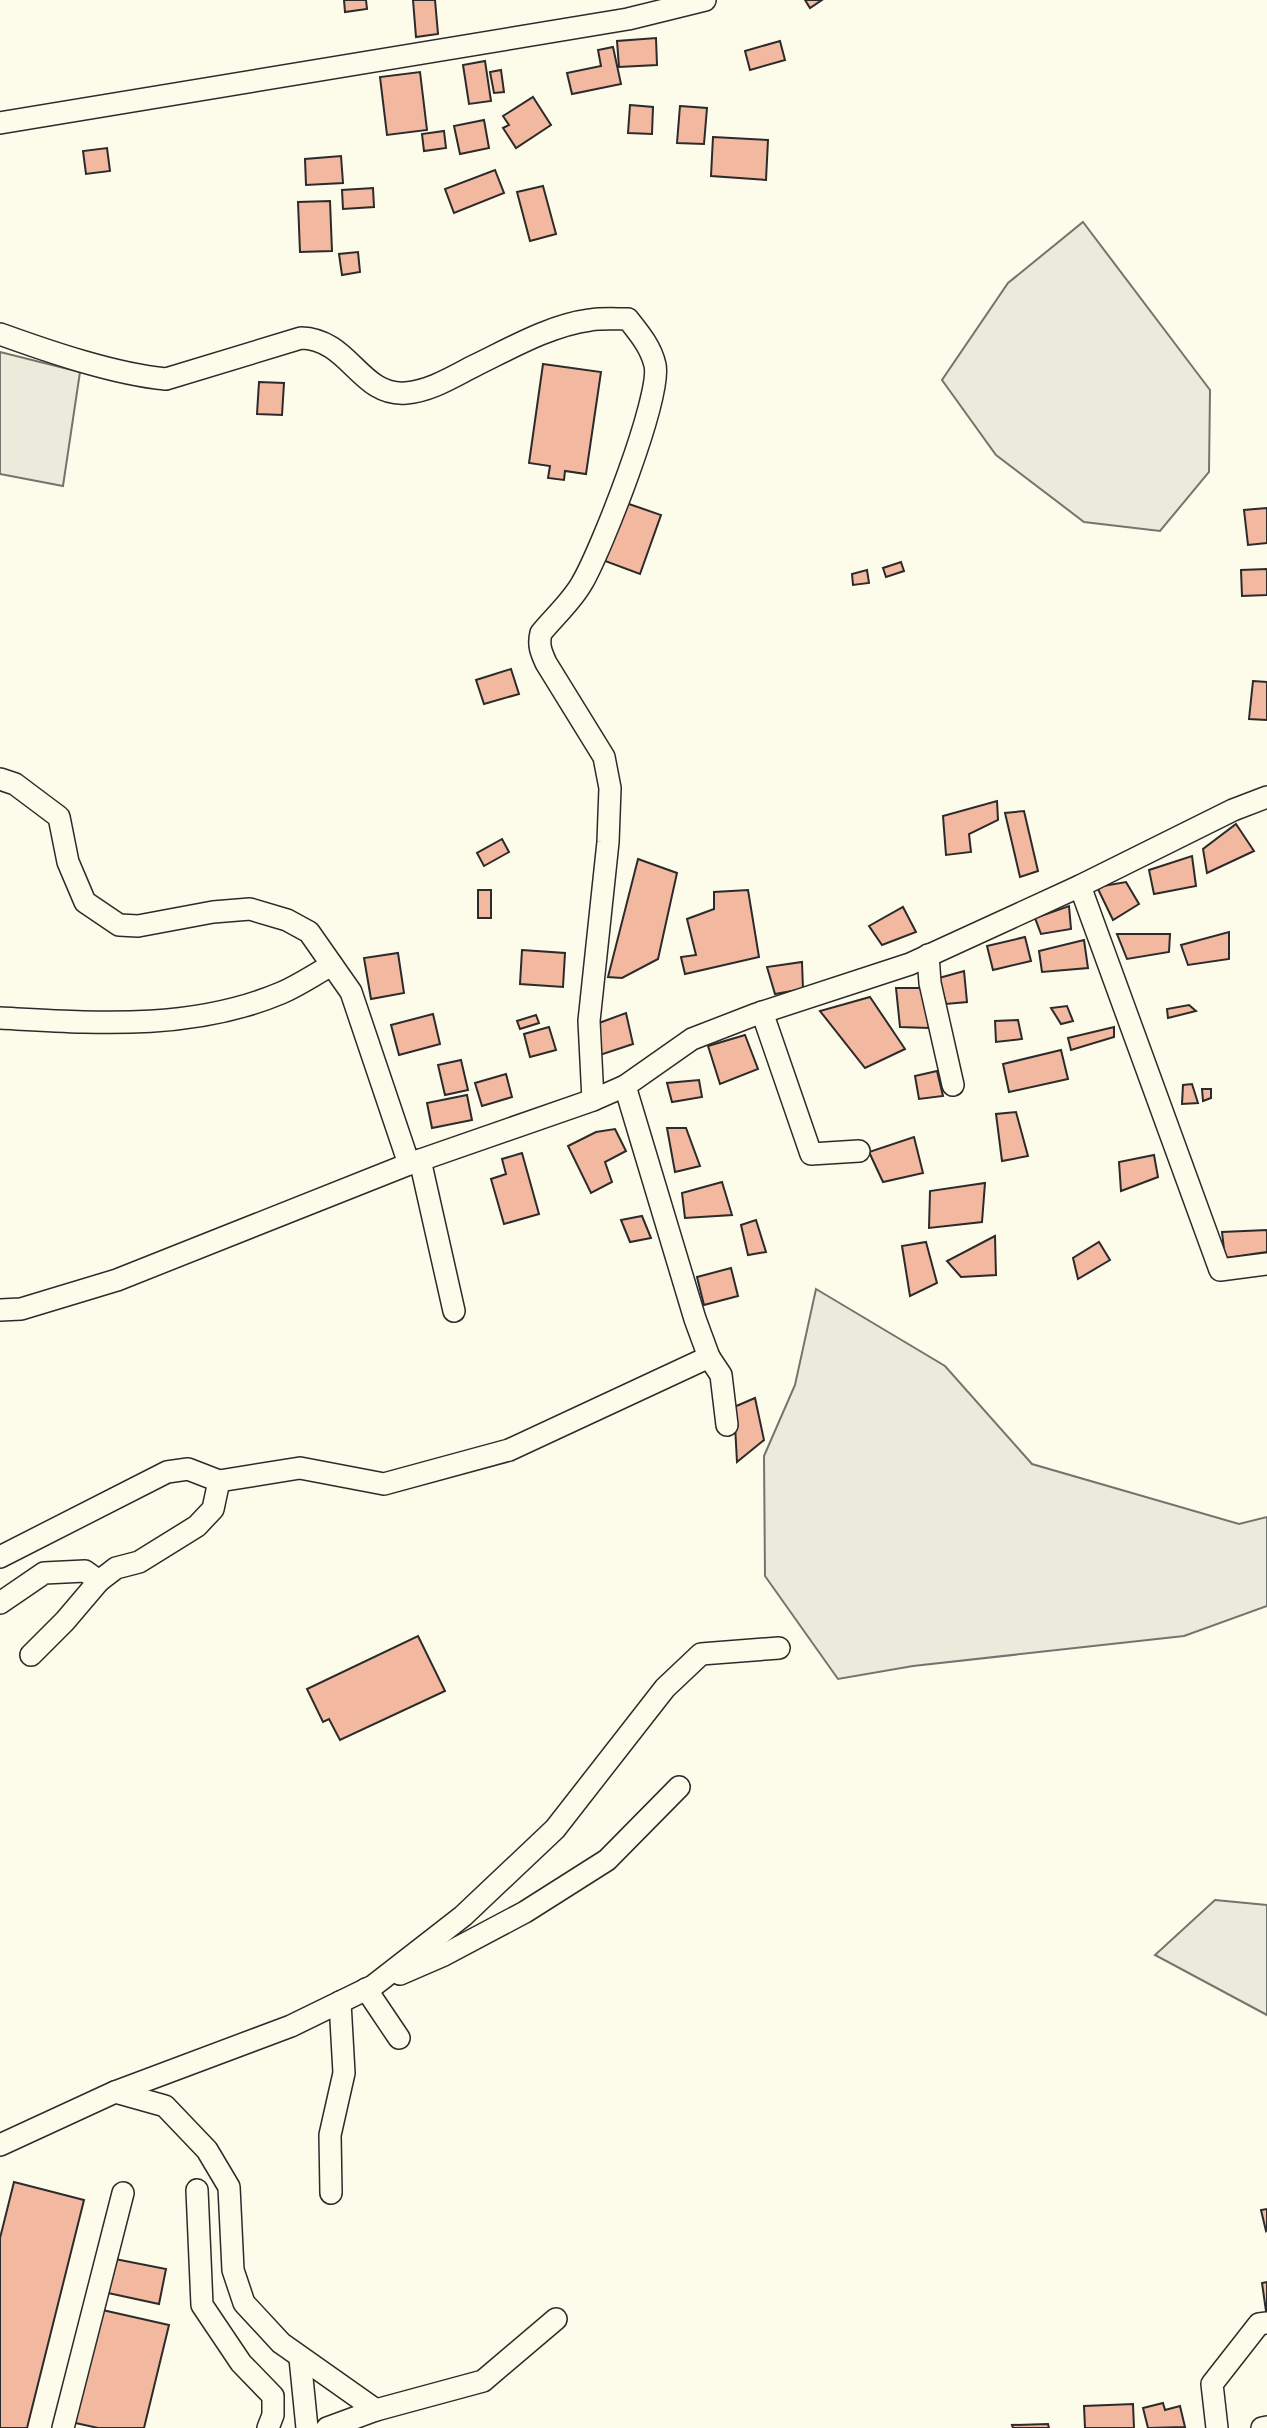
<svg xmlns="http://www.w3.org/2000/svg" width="1267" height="2428" viewBox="0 0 1267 2428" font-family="'Work Sans',sans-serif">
  <rect width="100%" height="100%" fill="#fdfbea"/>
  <!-- green -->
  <g fill="#ecebdb" stroke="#74746e" stroke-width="2">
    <polygon points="1083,222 1210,390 1209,472 1160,531 1084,522 996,455 942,380 1008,283"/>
    <polygon points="816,1289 945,1366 1032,1464 1239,1524 1267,1517 1267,1606 1184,1636 913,1666 838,1679 765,1576 764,1456 795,1385"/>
    <polygon points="1215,1900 1267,1905 1267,2015 1155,1955"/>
  </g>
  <!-- parking -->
  <polygon fill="#eceadb" stroke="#74746e" stroke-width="2" points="0,352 80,372 63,486 0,474"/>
  <!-- building -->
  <g fill="#f2b8a0" stroke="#2b2b2b" stroke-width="2">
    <polygon points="344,0 366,0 367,9 345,12"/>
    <polygon points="413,0 435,0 438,34 416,37"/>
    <polygon points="805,0 822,0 810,8"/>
    <polygon points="656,38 657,65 619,67 617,41"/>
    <polygon points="780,41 785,60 750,70 745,51"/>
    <polygon points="613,47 621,84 572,94 567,73 601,66 598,50"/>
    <polygon points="485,61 491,101 469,104 463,65"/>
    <polygon points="501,70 504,92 494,93 490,72"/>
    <polygon points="420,72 427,130 387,135 380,77"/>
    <polygon points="533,97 551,125 516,148 503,128 509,125 503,116"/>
    <polygon points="630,105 653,107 652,134 628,133"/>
    <polygon points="680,106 707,108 704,144 677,143"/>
    <polygon points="484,120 489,148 460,154 454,126"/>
    <polygon points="444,131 446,148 424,151 422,134"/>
    <polygon points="713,137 768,140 766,180 711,176"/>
    <polygon points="107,148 110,171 86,174 83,151"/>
    <polygon points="341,156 343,183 306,185 305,159"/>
    <polygon points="495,170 504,193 454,213 445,189"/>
    <polygon points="543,186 556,234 530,241 517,192"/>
    <polygon points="373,188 374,207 343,209 342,190"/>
    <polygon points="330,201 332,251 300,252 298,202"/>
    <polygon points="358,252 360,272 342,275 339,254"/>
    <polygon points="543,364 601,372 586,474 565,471 564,480 548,478 550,466 529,463"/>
    <polygon points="259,382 284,383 282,415 257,414"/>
    <polygon points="626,503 661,515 640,574 605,561"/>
    <polygon points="1267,508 1267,543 1248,545 1244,510"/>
    <polygon points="901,562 904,571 886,577 883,568"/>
    <polygon points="1267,569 1267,595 1242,596 1241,570"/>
    <polygon points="867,570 869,583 853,585 852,574"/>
    <polygon points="511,669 519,694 484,704 476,680"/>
    <polygon points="1253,681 1267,682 1267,720 1249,719"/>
    <polygon points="997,801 998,820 969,834 971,852 946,855 943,816"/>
    <polygon points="1024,811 1038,871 1020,877 1005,813"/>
    <polygon points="1236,824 1254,851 1207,873 1203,849"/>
    <polygon points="502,839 509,852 484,866 477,853"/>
    <polygon points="1192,856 1196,886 1154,894 1149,870"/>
    <polygon points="638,859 677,873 658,959 622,978 608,977"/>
    <polygon points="1126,882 1139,904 1113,920 1097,887"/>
    <rect x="478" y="890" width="13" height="28"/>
    <polygon points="748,890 759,957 685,974 681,957 696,955 687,919 714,909 714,892"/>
    <polygon points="1069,906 1071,929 1041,934 1035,918"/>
    <polygon points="903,907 916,932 882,945 869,926"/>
    <polygon points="1229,932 1229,959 1188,965 1181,945"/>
    <polygon points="1117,934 1170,934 1169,952 1127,959"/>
    <polygon points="1025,937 1031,961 993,970 987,946"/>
    <polygon points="1084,940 1088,968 1042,972 1039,951"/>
    <polygon points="522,950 565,953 563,987 520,984"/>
    <polygon points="398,953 404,993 371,999 364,958"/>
    <polygon points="802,962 803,989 775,994 767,967"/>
    <polygon points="964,971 967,1002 946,1004 939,978"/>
    <polygon points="896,988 923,988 929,1028 900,1027"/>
    <polygon points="870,997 905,1049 865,1068 820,1011"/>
    <polygon points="1189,1005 1196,1011 1168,1018 1167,1009"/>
    <polygon points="1067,1006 1073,1021 1061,1024 1051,1008"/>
    <polygon points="626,1013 633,1044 600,1055 599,1023"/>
    <polygon points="433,1014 440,1044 399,1055 391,1025"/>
    <polygon points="536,1015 539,1023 520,1029 517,1021"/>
    <polygon points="1018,1020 1022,1039 996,1042 995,1021"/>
    <polygon points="549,1027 556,1050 530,1057 524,1034"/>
    <polygon points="1114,1027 1114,1037 1071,1050 1068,1038"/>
    <polygon points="745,1035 758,1069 720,1084 708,1046"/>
    <polygon points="1061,1050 1068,1079 1009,1092 1003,1064"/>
    <polygon points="461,1060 468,1090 445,1095 438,1065"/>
    <polygon points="937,1071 943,1096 919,1099 915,1076"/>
    <polygon points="506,1074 512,1097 482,1106 475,1083"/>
    <polygon points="699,1080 702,1097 672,1102 667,1083"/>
    <polygon points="1192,1084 1198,1103 1182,1104 1183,1085"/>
    <polygon points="1202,1089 1211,1089 1211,1098 1203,1101"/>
    <polygon points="467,1095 472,1120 432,1128 427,1103"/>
    <polygon points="1016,1112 1028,1156 1002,1161 996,1114"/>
    <polygon points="667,1128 686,1128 700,1166 675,1172"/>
    <polygon points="615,1129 626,1151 605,1162 612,1182 591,1193 568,1146 596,1132"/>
    <polygon points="914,1137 923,1173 883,1182 869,1152"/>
    <polygon points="522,1153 539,1214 504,1224 491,1179 506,1174 502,1159"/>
    <polygon points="1154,1155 1158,1177 1121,1191 1119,1162"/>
    <polygon points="722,1182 732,1215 685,1218 682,1193"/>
    <polygon points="985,1183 982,1222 929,1228 930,1191"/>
    <polygon points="642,1216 651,1238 630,1242 621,1220"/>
    <polygon points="756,1220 766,1252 748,1255 741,1225"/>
    <polygon points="1267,1230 1267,1252 1225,1258 1222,1232"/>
    <polygon points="995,1236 996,1275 961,1277 947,1261"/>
    <polygon points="926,1242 937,1283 910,1296 902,1246"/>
    <polygon points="1099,1242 1110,1260 1078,1279 1073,1258"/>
    <polygon points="731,1268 738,1296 704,1305 697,1277"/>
    <polygon points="755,1398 764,1440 737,1462 734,1407"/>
    <polygon points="418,1636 445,1691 340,1740 329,1719 323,1722 307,1689"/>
    <polygon points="14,2182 84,2200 27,2428 0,2428 0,2238"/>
    <polygon points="1267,2209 1267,2230 1266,2231 1261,2210"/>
    <polygon points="115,2259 166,2269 159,2304 108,2293"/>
    <polygon points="1267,2282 1267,2311 1266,2311 1262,2283"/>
    <polygon points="98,2309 169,2325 144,2428 98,2428 71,2422"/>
    <polygon points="1163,2403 1165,2410 1180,2406 1185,2427 1148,2428 1143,2408"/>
    <polygon points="1133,2404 1134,2428 1085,2428 1084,2406"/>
    <polygon points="1048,2424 1049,2428 1013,2428 1012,2425"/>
  </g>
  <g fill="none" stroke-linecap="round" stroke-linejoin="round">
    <defs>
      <g id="minor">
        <polyline points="0,123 628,19 705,0"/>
        <path d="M 0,334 C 50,352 114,374 166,379 L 301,338 C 350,339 360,397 406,393 C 431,391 454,376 476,365 C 511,348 551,325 590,320 C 602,318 615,319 628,319 C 639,333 651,347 655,365 C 662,396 601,551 582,583 C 572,601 554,617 541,633 C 538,645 541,652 546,663 L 604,757 L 610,788 L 608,842 L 589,1021 L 593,1100"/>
        <polyline points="0,779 15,784 59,817 68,862 85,902 119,925 138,926 213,912 250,909 287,920 309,932 351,992 409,1164"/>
        <polyline points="1080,886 1220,1270 1267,1264"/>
        <polyline points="928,955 930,983 953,1085"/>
        <polyline points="762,1012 811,1154 859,1151"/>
        <path d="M 0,1018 C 94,1023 191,1031 281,993 C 298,986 315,974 332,965"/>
        <polyline points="420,1160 454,1311"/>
        <polyline points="0,1310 21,1309 117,1280 409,1164 593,1100 625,1086 692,1039 754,1015 910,964 1080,886 1233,810 1267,797"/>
        <polyline points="709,1357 721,1375 727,1425"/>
        <polyline points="0,1557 167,1472 188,1469 219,1481 300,1468 384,1484 509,1450 709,1357 695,1319 625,1086"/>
        <polyline points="0,1603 44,1573 85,1571 99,1581 116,1568 139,1562 197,1526 213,1509 219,1481"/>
        <polyline points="31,1655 65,1621 99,1581"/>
        <polyline points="400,1974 444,1955 525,1912 607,1860 679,1787"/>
        <polyline points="366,1989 399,2038"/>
        <polyline points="115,2092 291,2026 373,1986 463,1916 555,1829 665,1688 701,1654 779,1648"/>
        <polyline points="0,2145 115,2092 165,2106 207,2150 229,2187 233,2270 244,2303 281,2343 376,2410 483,2381 556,2319"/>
        <polyline points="197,2190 202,2305 241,2363 273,2396 273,2415 268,2428"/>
        <polyline points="331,2193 330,2135 344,2073 340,2002"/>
        <polyline points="300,2358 307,2428"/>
        <polyline points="63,2428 123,2193"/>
        <polyline points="327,2428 376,2410"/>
        <polyline points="1217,2428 1212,2384 1259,2324 1267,2323"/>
        <polyline points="1262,2428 1267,2427"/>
      </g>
    </defs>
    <!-- minor casing -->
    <use href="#minor" stroke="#2b2b2b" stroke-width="24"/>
    <!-- minor -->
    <use href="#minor" stroke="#fdfbea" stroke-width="21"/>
  </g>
</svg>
